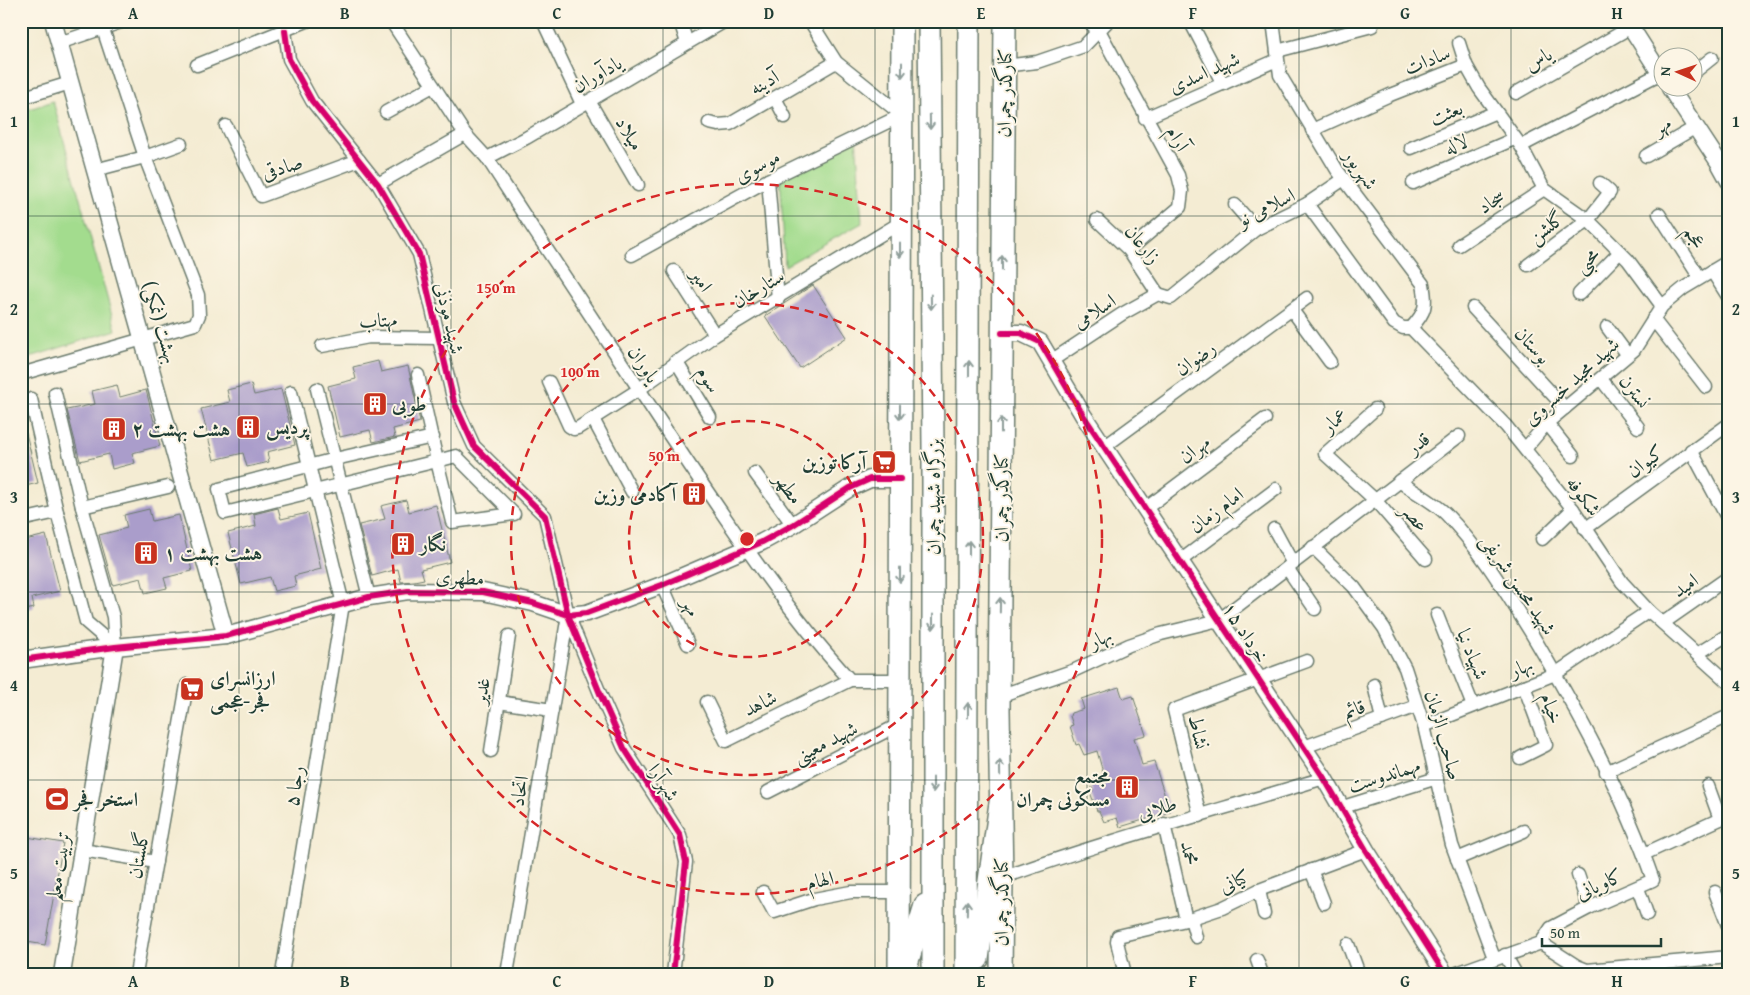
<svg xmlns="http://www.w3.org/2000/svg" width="1750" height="995" viewBox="0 0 1750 995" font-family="'Gentium Book Plus',Amiri,serif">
  <rect width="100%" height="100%" fill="#fcf5e5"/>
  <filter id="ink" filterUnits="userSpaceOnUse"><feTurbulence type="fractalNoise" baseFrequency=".02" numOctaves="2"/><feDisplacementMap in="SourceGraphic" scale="10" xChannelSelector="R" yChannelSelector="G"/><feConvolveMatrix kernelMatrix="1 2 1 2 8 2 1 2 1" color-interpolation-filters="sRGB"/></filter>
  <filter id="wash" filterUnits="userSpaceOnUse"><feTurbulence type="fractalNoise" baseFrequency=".0096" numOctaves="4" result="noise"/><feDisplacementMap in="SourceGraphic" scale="20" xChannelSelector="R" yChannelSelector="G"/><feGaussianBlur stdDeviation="1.12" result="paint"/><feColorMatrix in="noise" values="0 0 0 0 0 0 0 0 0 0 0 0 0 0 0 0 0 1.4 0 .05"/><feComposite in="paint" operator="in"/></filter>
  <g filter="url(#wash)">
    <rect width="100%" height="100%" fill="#f4ecd3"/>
    <!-- green -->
    <g fill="#a3dc8e" stroke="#618c61">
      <polygon points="53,101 116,330 21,360 21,112"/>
      <polygon points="856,136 862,223 785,266 780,172"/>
    </g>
    <g id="blocks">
      <!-- building -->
      <g fill="#aa9dcb">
        <polygon points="813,285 847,337 800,368 765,316"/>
        <polygon points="378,361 381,372 408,366 420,422 393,429 395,437 373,442 370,430 340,437 328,386 356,379 353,367"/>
        <polygon points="251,384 254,395 281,389 295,445 267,452 269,462 247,467 243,453 214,460 201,409 230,402 227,390"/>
        <polygon points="117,385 120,397 146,390 160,446 132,453 135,463 112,469 109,454 80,461 67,410 95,404 92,391"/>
        <polygon points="21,433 26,433 38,483 21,487"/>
        <polygon points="406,500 409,512 436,505 450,562 421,569 424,579 414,581 401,582 398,569 372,576 359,525 385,519 381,506"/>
        <polygon points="278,508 281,519 308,513 321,569 294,576 296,586 274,591 270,577 241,584 228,533 256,526 254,514"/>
        <polygon points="149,509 152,521 179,515 192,571 164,578 167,588 145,593 141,578 113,585 99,535 127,528 124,515"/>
        <polygon points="46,535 60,591 32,598 34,608 21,611 21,541"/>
        <polygon points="1119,687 1123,699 1133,696 1146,735 1134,738 1142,765 1154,762 1170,812 1120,827 1117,818 1104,822 1099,811 1097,811 1090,792 1093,791 1090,782 1104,776 1097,751 1084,755 1079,744 1076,745 1070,726 1073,725 1070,716 1071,713 1084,709 1081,699"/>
        <polygon points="21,836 63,843 45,945 21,941"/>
      </g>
    </g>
  </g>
  <g filter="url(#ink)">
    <use href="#blocks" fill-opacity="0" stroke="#6a7a6c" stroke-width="1"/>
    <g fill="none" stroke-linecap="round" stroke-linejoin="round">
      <defs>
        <g id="minor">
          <path d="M 391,21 L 465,134 L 487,158 C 546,249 606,339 666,430 C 724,516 780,603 850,680 L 899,680"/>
          <polyline points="543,21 582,104"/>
          <polyline points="680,21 687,43"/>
          <polyline points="1088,21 1100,32 1178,175 1182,191 1180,207 1129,250"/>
          <polyline points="1190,21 1223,84"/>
          <path d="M 1273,21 L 1280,75 L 1337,170 L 1423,284 C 1427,305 1426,312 1411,328"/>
          <polyline points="285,31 289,59 312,101 378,184 419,254 454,402 474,446 545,516 568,615 601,696 624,748 680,835 686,862 673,974"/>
          <polyline points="59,43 124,21"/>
          <polyline points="1459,43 1466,65"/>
          <polyline points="1277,51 1372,26"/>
          <polyline points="197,65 307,21"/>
          <polyline points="1004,66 1037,62 1084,46 1108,21"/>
          <polyline points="1692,74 1712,58"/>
          <polyline points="1516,93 1631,27"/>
          <polyline points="21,98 70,83"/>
          <polyline points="775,98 785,117"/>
          <polyline points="589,101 638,185"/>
          <polyline points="386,112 433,86"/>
          <polyline points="1145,118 1277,60"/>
          <polyline points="709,123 718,125 730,124 836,62"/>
          <polyline points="226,126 261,196 359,160"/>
          <polyline points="1312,130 1390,95 1466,65 1479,88 1521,146 1544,189 1588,220 1628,260 1662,306"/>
          <polyline points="1521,146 1661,73"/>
          <polyline points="1411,148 1496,112"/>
          <polyline points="1646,156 1696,127"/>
          <polyline points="487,158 526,138 725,21"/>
          <polyline points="95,170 145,157 181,144"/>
          <polyline points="768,180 778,299"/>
          <polyline points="1413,183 1514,139"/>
          <polyline points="378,184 465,134"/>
          <polyline points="1307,204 1344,179"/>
          <polyline points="1235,205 1256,229"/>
          <polyline points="1659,214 1700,278"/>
          <polyline points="1097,220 1129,250 1158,294"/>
          <polyline points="1459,245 1544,189"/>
          <polyline points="632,255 768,180 902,115 836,62 810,21"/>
          <polyline points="1528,265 1588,220 1610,192 1600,183"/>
          <polyline points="674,271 715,335"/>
          <polyline points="1712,271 1729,298"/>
          <polyline points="1158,294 1171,298 1256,229 1307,204 1394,323 1403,328 1411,328"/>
          <polyline points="1579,294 1620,252"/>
          <polyline points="1473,308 1565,408"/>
          <polyline points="1292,310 1330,362"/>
          <polyline points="1653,319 1706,387"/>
          <polyline points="1607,327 1627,354"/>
          <polyline points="1411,328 1506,426 1573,509 1622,582 1649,611 1729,683"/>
          <polyline points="322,346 369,337 437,338"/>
          <polyline points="676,361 710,417"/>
          <polyline points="1051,361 1122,314 1158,294"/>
          <polyline points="21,374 195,324 199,315 198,295 145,157 103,29"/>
          <polyline points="418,375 437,461 456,456 514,514 452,522 437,461 225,513 219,489 335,459 433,437"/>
          <polyline points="1601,379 1638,427"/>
          <polyline points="549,382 569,426 574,429 578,428 638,390 715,335 900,223"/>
          <polyline points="317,389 369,597"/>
          <polyline points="55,393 82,507"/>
          <polyline points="31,399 57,512"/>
          <polyline points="1375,409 1325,454 1375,500 1426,559"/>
          <polyline points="593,419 632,492"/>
          <polyline points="1547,423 1573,456"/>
          <polyline points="1104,447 1307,298"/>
          <polyline points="1525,449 1547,423 1634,350 1662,306 1684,288 1729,261"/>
          <polyline points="1691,450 1729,521"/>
          <polyline points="755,473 793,525"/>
          <path d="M 1399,481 C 1414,492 1433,501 1446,514 C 1480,549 1505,591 1530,631 C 1577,710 1623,793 1653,880 L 1589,908 L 1551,928 L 1541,943 L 1454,974"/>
          <polyline points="1145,509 1265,419"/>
          <polyline points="21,520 57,512 86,622 115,647"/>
          <polyline points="1274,529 1293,564"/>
          <polyline points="1585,529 1729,424"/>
          <polyline points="1542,539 1573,509"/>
          <polyline points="1313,547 1354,587 1384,628 1405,668 1424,726 1452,845 1494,958"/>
          <polyline points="1180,561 1276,489"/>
          <polyline points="1287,568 1315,609"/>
          <polyline points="662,585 688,644"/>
          <polyline points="1437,615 1473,706"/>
          <polyline points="1663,623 1729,577"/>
          <polyline points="115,647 113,617 82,507 168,487"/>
          <polyline points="1697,654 1729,634"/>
          <polyline points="1374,685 1382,719"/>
          <polyline points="999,696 1075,670 1129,645 1161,634 1219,620 1459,436"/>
          <polyline points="499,702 552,710"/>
          <polyline points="707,702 726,741 850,680"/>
          <polyline points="1424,726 1555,674 1649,611"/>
          <polyline points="1304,747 1417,706"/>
          <polyline points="491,751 509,636"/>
          <polyline points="1520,758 1546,745 1524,686"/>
          <polyline points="1606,772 1729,716"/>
          <polyline points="1708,786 1720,819"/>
          <polyline points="768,792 900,724"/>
          <polyline points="1343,807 1437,778"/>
          <polyline points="1200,816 1174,710 1307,661"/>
          <polyline points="1164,824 1186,920"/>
          <polyline points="82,850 156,862"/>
          <polyline points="1644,854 1729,815"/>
          <polyline points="1457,859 1524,831"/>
          <polyline points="1311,870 1324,903"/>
          <polyline points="1578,875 1589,908"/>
          <path d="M 1002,878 C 1108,840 1217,811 1324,778"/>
          <polyline points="1638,888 1647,914"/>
          <polyline points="1259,890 1264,914"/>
          <polyline points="763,892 774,912 814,899 851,892 899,892"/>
          <polyline points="1715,892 1729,928"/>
          <polyline points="1191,919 1196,937"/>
          <polyline points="1541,943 1577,966 1587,970 1729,957"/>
          <polyline points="1348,944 1359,974"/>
          <polyline points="1505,955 1516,974"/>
          <polyline points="1257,960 1262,974"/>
          <polyline points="136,974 187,685"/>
          <polyline points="282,974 343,604 291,392"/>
          <polyline points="507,974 568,615"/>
          <polyline points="1125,974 1117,942 1118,936 1186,920 1222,908 1259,890 1366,850"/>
        </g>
        <g id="tertiary">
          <polyline points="53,21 226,636"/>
          <polyline points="1627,21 1662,76"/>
          <polyline points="1670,88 1718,161 1729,181"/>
          <polyline points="1002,333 1021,333 1040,342 1083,415 1324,778 1366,850 1445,974"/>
          <polyline points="21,660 115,647 226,636 369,597 408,591 483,592 533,603 568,615 587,613 662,585 762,542 793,525 850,488 870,479 900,479"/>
          <polyline points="62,974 115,647"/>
        </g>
        <g id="primary">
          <polyline points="899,974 902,21"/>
          <polyline points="1001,974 1002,878 999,710 1005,21"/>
        </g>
        <g id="trunk">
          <polyline points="929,21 933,448 933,974"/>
          <polyline points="978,959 1000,803"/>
          <polyline points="904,974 925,905"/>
          <polyline points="966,974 969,21"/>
        </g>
      </defs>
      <!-- minor casing -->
      <use href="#minor" stroke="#6a7a6c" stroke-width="15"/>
      <!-- tertiary casing -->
      <use href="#tertiary" stroke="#6a7a6c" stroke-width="19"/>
      <!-- primary casing -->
      <use href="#primary" stroke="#6a7a6c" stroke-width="24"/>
      <!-- trunk casing -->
      <use href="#trunk" stroke="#6a7a6c" stroke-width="24"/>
      <!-- minor -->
      <use href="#minor" stroke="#fff" stroke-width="12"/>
      <!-- tertiary -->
      <use href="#tertiary" stroke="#fff" stroke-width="16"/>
      <!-- primary -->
      <use href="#primary" stroke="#fff" stroke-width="21"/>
      <!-- trunk -->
      <use href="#trunk" stroke="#fff" stroke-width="21"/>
      <defs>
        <g id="cycleway">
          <polyline points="285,31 289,59 312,101 378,184 419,254 454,402 474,446 545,516 568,615 601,696 624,748 680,835 686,862 673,974"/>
          <polyline points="1002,333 1021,333 1040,342 1083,415 1324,778 1366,850 1445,974"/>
          <polyline points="21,660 115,647 226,636 369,597 408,591 483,592 533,603 568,615 587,613 662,585 762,542 793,525 850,488 870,479 900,479"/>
        </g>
      </defs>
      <!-- cycleway casing -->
      <use href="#cycleway" stroke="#fcf5e5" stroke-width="9"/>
      <!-- cycleway -->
      <use href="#cycleway" stroke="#d6006c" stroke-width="6"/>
    </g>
    <!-- one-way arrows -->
    <defs><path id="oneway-shaft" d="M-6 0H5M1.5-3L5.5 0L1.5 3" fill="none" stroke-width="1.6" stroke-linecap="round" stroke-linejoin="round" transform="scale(1.25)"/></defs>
    <g stroke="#8f9e9a">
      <use href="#oneway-shaft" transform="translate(902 70) rotate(90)"/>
      <use href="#oneway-shaft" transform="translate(930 122) rotate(89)"/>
      <use href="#oneway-shaft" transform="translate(900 250) rotate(90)"/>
      <use href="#oneway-shaft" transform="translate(1002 263) rotate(-90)"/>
      <use href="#oneway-shaft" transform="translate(931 302) rotate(89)"/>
      <use href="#oneway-shaft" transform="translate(969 368) rotate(-90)"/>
      <use href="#oneway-shaft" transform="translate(900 412) rotate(90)"/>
      <use href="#oneway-shaft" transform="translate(1001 425) rotate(-90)"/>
      <use href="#oneway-shaft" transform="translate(969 548) rotate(-90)"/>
      <use href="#oneway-shaft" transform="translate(900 575) rotate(90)"/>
      <use href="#oneway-shaft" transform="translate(1000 605) rotate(-89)"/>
      <use href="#oneway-shaft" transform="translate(933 622) rotate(90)"/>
      <use href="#oneway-shaft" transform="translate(968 710) rotate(-90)"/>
      <use href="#oneway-shaft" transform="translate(1000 768) rotate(-91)"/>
      <use href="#oneway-shaft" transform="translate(933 785) rotate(90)"/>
      <use href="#oneway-shaft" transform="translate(967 908) rotate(-89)"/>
    </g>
  </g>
  <!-- grid -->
  <path fill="none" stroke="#1f3d34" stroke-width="1" stroke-opacity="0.55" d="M 239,21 L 239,974M 451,21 L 451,974M 663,21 L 663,974M 875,21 L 875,974M 1087,21 L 1087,974M 1299,21 L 1299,974M 1511,21 L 1511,974M 21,216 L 1729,216M 21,404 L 1729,404M 21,592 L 1729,592M 21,780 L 1729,780"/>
  <!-- distance rings -->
  <g fill="none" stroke="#d62828" stroke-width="2.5" stroke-dasharray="9 6">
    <circle cx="747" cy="539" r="118"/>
    <circle cx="747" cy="539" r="236"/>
    <circle cx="747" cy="539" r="355"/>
  </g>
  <!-- icons -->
  <defs>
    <symbol id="building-square" viewBox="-11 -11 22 22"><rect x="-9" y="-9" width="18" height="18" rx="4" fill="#c8321e" stroke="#fcf5e5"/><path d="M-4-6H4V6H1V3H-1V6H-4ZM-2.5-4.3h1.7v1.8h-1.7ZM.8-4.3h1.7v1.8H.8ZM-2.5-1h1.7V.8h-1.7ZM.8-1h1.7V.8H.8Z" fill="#fff"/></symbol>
    <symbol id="supermarket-square" viewBox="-11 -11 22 22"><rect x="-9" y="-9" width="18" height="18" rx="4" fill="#c8321e" stroke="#fcf5e5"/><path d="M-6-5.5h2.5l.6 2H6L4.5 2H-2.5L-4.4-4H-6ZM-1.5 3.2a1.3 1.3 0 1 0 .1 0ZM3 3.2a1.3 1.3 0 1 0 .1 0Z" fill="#fff"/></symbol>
    <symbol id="stadium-square" viewBox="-11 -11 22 22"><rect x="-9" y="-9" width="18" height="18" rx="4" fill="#c8321e" stroke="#fcf5e5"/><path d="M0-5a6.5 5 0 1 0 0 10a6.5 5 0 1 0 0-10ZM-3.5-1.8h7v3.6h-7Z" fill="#fff"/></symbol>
  </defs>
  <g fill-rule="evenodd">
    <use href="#building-square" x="361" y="390" width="28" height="28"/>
    <use href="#building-square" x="234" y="413" width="28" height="28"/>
    <use href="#building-square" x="100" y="415" width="28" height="28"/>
    <use href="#supermarket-square" x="870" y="448" width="28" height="28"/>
    <use href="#building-square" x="680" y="480" width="28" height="28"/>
    <use href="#building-square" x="389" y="530" width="28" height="28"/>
    <use href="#building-square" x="132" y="539" width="28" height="28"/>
    <use href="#supermarket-square" x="178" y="675" width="28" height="28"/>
    <use href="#building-square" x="1113" y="773" width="28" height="28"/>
    <use href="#stadium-square" x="43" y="785" width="28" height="28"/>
  </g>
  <g text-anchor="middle" stroke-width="4" stroke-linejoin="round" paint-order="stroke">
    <!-- street labels -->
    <g font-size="20" fill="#1f3d34" stroke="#fcf5e5">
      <text transform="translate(1538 59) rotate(-30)" y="7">یاس</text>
      <text transform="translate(1427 60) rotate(-22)" y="7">سادات</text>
      <text transform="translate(1204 72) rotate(-24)" y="7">شهید اسدی</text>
      <text transform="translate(597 74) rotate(-30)" y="7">یادآوران</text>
      <text transform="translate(764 82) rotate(-30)" y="7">آدینه</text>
      <text transform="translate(1004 93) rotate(-89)" y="7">کنارگذر چمران</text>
      <text transform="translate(1446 113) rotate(-23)" y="7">بعثت</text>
      <text transform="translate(1662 125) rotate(-29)" y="7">مهر</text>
      <text transform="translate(630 133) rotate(59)" y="7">میلاد</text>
      <text transform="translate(1178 138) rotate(60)" y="7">آرام</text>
      <text transform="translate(1456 144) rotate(-23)" y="7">لاله</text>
      <text transform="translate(757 166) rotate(-28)" y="7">موسوی</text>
      <text transform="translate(282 167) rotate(-18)" y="7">صادقی</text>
      <text transform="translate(1361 169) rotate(55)" y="7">شهریور</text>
      <text transform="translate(1491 201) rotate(-34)" y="7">سجاد</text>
      <text transform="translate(1266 207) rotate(-27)" y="7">اسلامی نو</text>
      <text transform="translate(1546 227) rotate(-37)" y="7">گلشن</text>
      <text transform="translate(1695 236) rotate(57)" y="7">عجم</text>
      <text transform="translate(1143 244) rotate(51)" y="7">زارعان</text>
      <text transform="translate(1586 260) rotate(-46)" y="7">محبی</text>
      <text transform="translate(702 280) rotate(57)" y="7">امیر</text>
      <text transform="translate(758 288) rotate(-31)" y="7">ستارخان</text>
      <text transform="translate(1094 311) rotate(-33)" y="7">اسلامی</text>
      <text transform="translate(450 318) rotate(77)" y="7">شهید موذنی</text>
      <text transform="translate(378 320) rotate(-3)" y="7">مهتاب</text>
      <text transform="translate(161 322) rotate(74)" y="7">بهشت (نمکی)</text>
      <text transform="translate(1533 345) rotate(48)" y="7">بوستان</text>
      <text transform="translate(1195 358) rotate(-36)" y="7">رضوان</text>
      <text transform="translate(644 364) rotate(56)" y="7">یاوران</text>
      <text transform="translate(709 379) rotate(59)" y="7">سوم</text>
      <text transform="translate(1571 381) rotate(-42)" y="7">شهید مجید خسروی</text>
      <text transform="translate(1635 391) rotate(52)" y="7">نسترن</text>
      <text transform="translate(1334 420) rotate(-42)" y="7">عمار</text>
      <text transform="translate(1418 443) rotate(-37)" y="7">قدر</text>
      <text transform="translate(1194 449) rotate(-37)" y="7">مهران</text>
      <text transform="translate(1645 461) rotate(-37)" y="7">کیوان</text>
      <text transform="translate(789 488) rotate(55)" y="7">مطهر</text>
      <text transform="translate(1584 496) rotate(54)" y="7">شکوفه</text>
      <text transform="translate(933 497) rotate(-90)" y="7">بزرگراه شهید چمران</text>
      <text transform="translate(1001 498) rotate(-90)" y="7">کنارگذر چمران</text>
      <text transform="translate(1216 510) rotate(-37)" y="7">امام زمان</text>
      <text transform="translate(1415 517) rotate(49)" y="7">عصر</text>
      <text transform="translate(460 577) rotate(3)" y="7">مطهری</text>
      <text transform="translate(1519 584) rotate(56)" y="7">شهید محسن شریفی</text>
      <text transform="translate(1685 585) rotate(-35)" y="7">امید</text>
      <text transform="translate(692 607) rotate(67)" y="7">مهر</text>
      <text transform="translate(1246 632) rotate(57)" y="7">۱۵ خرداد</text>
      <text transform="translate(1100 638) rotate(-25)" y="7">بهار</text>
      <text transform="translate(1473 654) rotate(68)" y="7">شهیاد نیا</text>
      <text transform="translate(1521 667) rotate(-22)" y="7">بهار</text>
      <text transform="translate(481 691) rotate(-81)" y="7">غدیر</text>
      <text transform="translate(760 703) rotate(-26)" y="7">شاهد</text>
      <text transform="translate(1552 708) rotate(70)" y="7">خیام</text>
      <text transform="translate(1354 709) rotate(-20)" y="7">قائم</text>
      <text transform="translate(1199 732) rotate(79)" y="7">نشاط</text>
      <text transform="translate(1444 735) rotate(74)" y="7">صاحب الزمان</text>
      <text transform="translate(825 742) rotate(-27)" y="7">شهید معینی</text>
      <text transform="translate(1384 775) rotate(-17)" y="7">مهماندوست</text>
      <text transform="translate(664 782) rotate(57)" y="7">شهرآرا</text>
      <text transform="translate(294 786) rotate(-81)" y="7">رجا ۵</text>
      <text transform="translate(519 791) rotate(-80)" y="7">اتحاد</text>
      <text transform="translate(1157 808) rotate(-16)" y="7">طلایی</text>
      <text transform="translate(1190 853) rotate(77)" y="7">محمد</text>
      <text transform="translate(138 855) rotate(-80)" y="7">گلستان</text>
      <text transform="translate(58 866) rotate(-81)" y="7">تربیت معلم</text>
      <text transform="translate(820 880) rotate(-13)" y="7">الهام</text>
      <text transform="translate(1234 881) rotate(-25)" y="7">کیانی</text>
      <text transform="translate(1599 884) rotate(-24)" y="7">کاویانی</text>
      <text transform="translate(1001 902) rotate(-90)" y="7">کنارگذر چمران</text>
    </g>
    <!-- poi labels -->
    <g font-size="20" font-weight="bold" fill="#1f3d34" stroke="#fcf5e5" text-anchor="start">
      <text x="392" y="411">طوبی</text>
      <text x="266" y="434">پردیس</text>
      <text x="132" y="436">هشت بهشت ۲</text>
      <text x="866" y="469" text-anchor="end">آرکا توزین</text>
      <text x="676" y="501" text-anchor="end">آکادمی وزین</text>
      <text x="420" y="551">نگار</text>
      <text x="164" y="560">هشت بهشت ۱</text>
      <text x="210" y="685">ارزانسرای<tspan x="210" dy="23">فجر-عجمی</tspan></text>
      <text x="1110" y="783" text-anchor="end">مجتمع<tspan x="1110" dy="23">مسکونی چمران</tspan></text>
      <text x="74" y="806">استخر فجر</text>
    </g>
  </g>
  <circle cx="747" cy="539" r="8" fill="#d62828" stroke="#fcf5e5" stroke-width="2.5"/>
  <g font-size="15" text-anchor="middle" font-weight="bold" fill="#d62828" stroke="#fcf5e5" stroke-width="4" stroke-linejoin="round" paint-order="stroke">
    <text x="496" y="293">150 m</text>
    <text x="580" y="377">100 m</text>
    <text x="664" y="461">50 m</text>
  </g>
  <!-- margin -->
  <rect width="1750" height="995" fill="none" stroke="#fcf5e5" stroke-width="55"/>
  <!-- north arrow -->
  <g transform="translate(1678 72) rotate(273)"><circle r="24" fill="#fcf5e5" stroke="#a4ab9e"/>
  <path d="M0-4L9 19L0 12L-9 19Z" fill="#c8321e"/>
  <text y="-8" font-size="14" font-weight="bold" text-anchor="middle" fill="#1f3d34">N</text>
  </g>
  <!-- scale -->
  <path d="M1542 938v8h119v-8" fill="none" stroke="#1f3d34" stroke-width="2.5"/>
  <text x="1550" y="938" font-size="15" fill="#1f3d34" stroke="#fcf5e5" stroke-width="4" paint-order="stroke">50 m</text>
  <rect x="28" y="28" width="1694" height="940" fill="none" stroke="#1f3d34" stroke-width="2"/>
  <g font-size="16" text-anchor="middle" font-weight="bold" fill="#1f3d34">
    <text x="133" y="19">A</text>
    <text x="345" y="19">B</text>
    <text x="557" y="19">C</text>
    <text x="769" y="19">D</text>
    <text x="981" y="19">E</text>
    <text x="1193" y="19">F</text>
    <text x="1405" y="19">G</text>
    <text x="1617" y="19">H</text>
    <text x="14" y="127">1</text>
    <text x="1736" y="127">1</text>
    <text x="14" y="315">2</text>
    <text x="1736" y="315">2</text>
    <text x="14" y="503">3</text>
    <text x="1736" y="503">3</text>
    <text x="14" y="691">4</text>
    <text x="1736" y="691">4</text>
    <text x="14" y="879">5</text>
    <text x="1736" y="879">5</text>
    <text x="133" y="987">A</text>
    <text x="345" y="987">B</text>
    <text x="557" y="987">C</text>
    <text x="769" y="987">D</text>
    <text x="981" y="987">E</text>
    <text x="1193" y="987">F</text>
    <text x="1405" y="987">G</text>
    <text x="1617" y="987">H</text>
  </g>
</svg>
